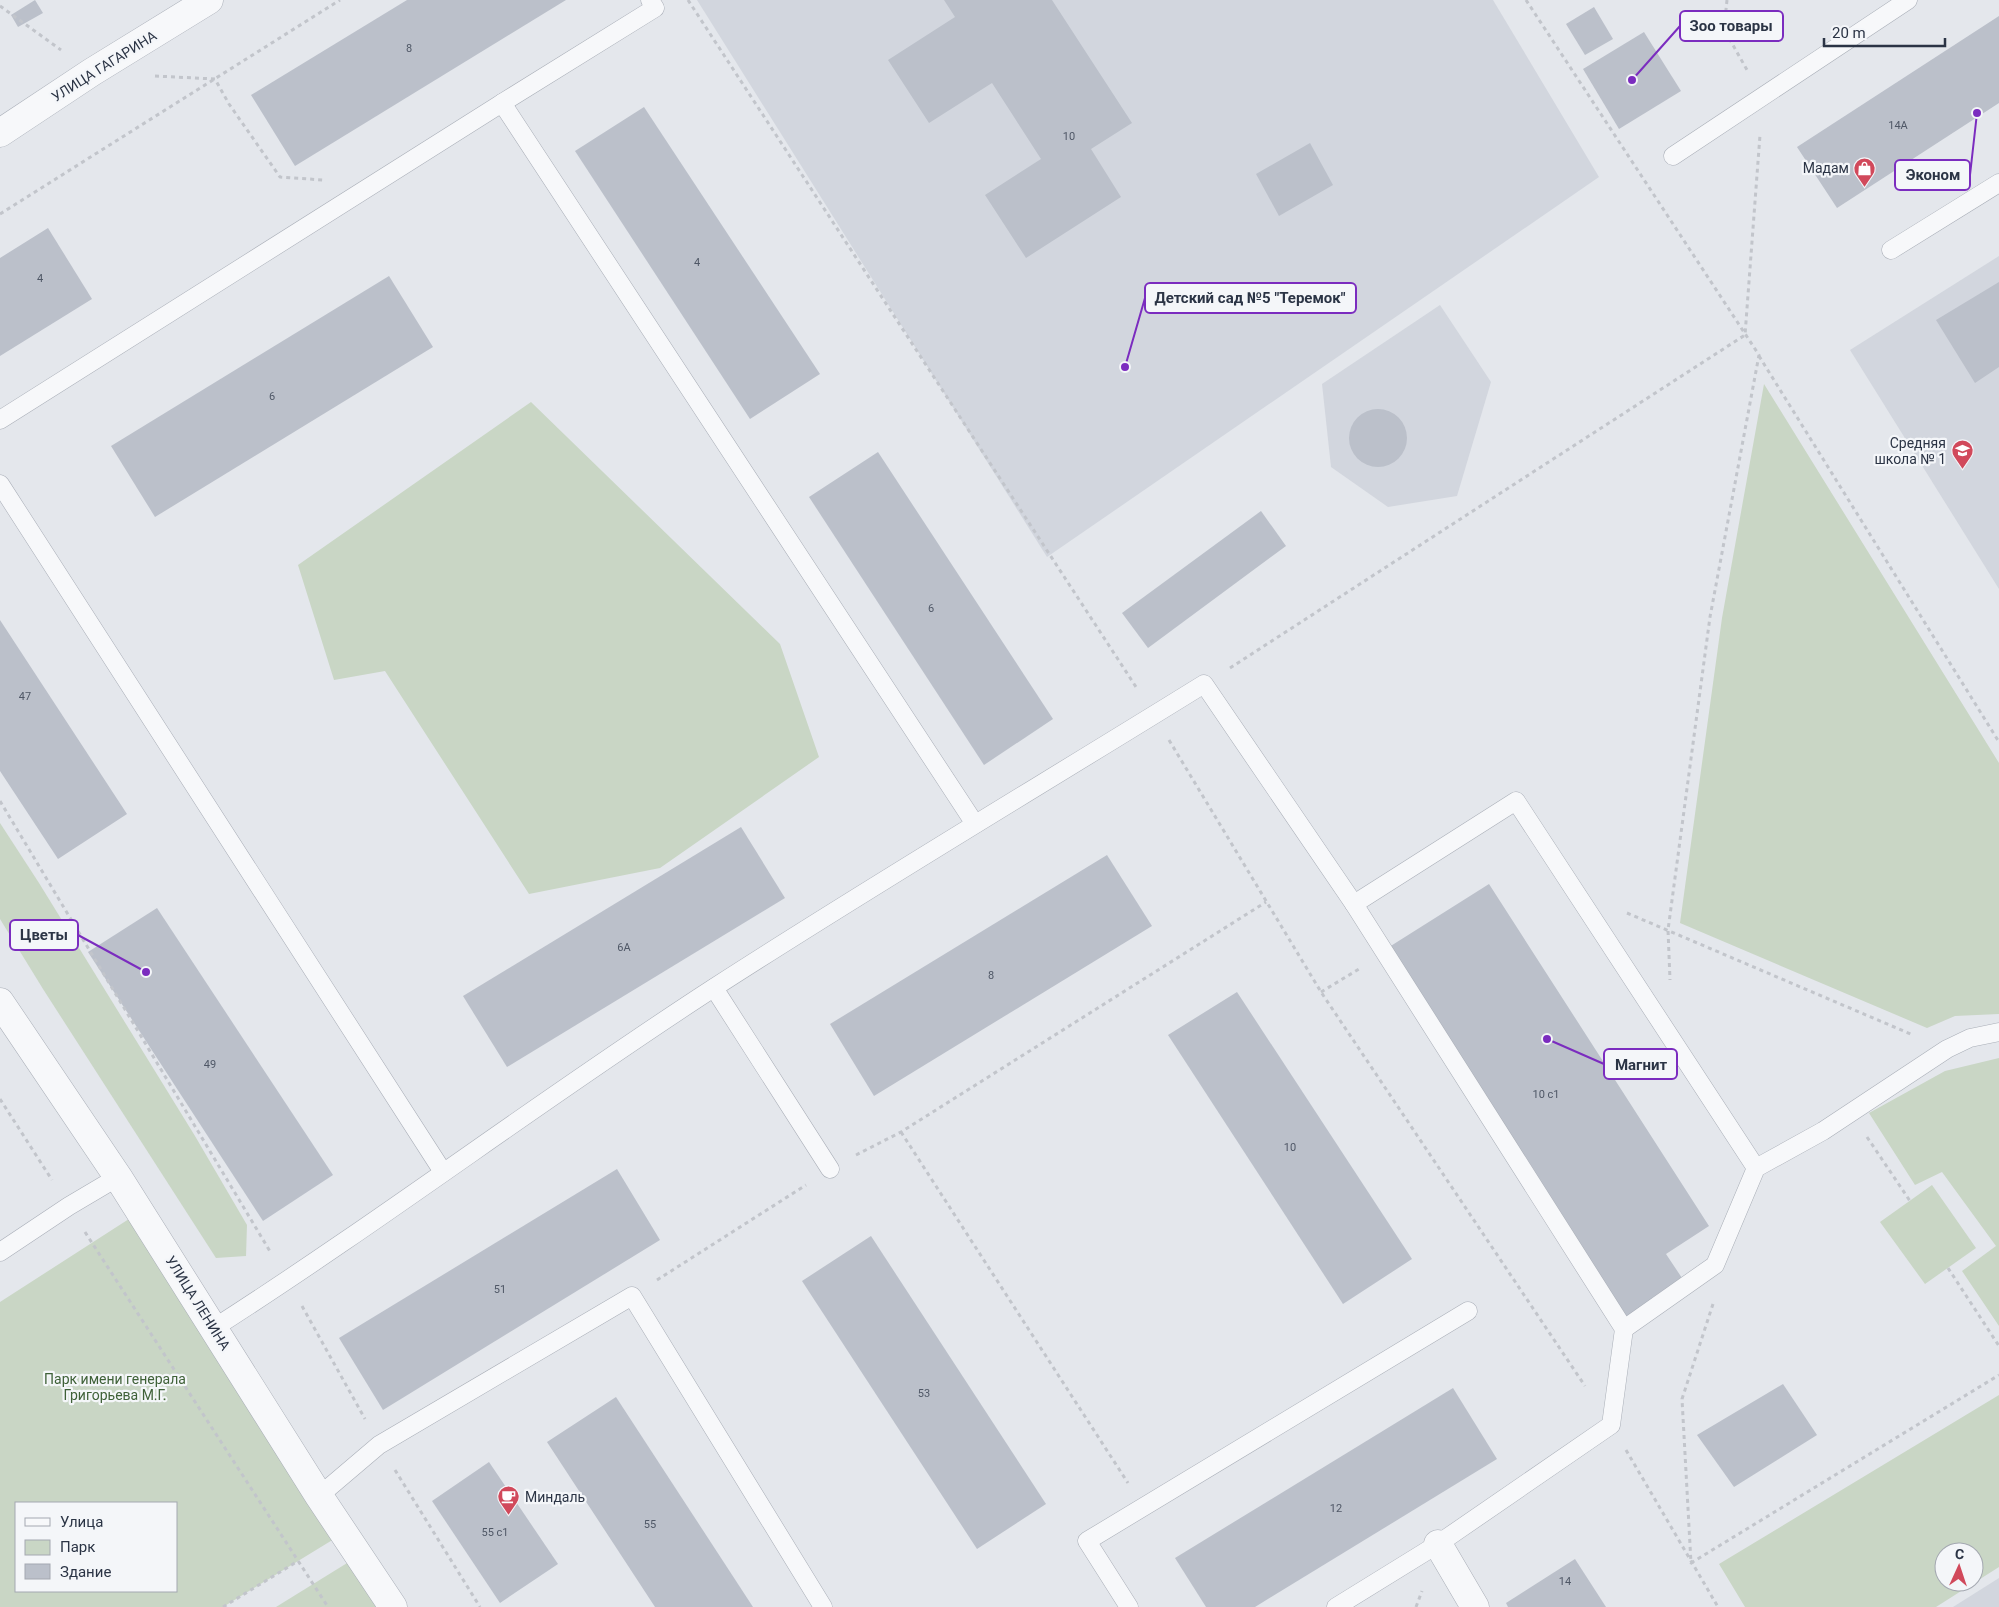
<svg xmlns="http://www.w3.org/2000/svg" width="1999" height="1607" viewBox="0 0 1999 1607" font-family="Roboto,sans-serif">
  <rect width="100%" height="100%" fill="#e4e7ec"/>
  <!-- built -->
  <g fill="#d2d6de">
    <polygon points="697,0 1493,0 1599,177 1047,557"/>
    <polygon points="1999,256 1999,589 1850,350"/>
    <polygon points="1440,305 1491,382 1457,496 1388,507 1331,467 1322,384"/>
    <polygon points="1999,1578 1999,1607 1953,1607"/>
  </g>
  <!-- green -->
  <g fill="#c9d6c5" fill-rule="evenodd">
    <polygon points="1764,384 1999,763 1999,1014 1955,1016 1927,1028 1680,923 1722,618"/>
    <polygon points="531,402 780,644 819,757 660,868 529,894 385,671 334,680 298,565"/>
    <polygon points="0,823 39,883 195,1136 247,1225 246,1256 216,1258 43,989 0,919"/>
    <polygon points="1999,1058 1999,1326 1962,1271 1996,1246 1942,1172 1915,1185 1869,1113 1945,1071"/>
    <polygon points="1932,1185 1976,1248 1925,1284 1880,1222"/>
    <path d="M 146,1208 L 352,1528 L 223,1607 L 0,1607 L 0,1302 ZM 16,1503 L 176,1503 L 176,1591 L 16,1591 Z"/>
    <path d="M 1999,1395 L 1999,1567 L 1936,1607 L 1745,1607 L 1719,1564 ZM 1944,1552 L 1974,1552 L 1974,1582 L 1944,1582 Z"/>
    <polygon points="352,1560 380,1607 276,1607"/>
  </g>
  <!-- building -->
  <g fill="#bbc0ca">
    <polygon points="35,0 43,13 18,27 11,15"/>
    <polygon points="407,0 566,0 295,166 251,95"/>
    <polygon points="944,0 1052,0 1132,123 1091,149 1121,197 1026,258 985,195 1041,159 992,83 929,123 888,60 955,17"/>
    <polygon points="1594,7 1613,39 1585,55 1566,24"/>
    <polygon points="1999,16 1999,103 1837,208 1797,147"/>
    <polygon points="1644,32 1681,91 1619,129 1583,69"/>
    <polygon points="644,107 820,374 750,419 575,151"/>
    <polygon points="1310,143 1333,185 1279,216 1256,174"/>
    <polygon points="48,228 92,299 0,356 0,258"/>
    <polygon points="389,276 433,347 155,517 111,446"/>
    <polygon points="1999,282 1999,367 1975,383 1936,320"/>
    <circle cx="1378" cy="438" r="29"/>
    <polygon points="878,452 1053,719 984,765 809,497"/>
    <polygon points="1261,511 1286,546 1148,648 1122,613"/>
    <polygon points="0,620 127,814 58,859 0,771"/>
    <polygon points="741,827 785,898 507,1067 463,996"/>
    <polygon points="1107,855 1152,926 874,1096 830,1024"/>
    <polygon points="1489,884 1709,1226 1666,1254 1682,1278 1652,1298 1658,1307 1620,1331 1378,954"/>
    <polygon points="157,908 333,1175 263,1221 88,952"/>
    <polygon points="1237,992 1412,1259 1343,1304 1168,1035"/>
    <polygon points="617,1169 660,1240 383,1410 339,1338"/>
    <polygon points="871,1236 1046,1504 977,1549 802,1281"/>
    <polygon points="1783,1384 1817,1435 1734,1487 1697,1435"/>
    <polygon points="1453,1388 1497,1459 1255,1607 1206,1607 1175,1558"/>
    <polygon points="616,1397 753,1607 655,1607 547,1442"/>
    <polygon points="489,1462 558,1564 500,1603 432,1501"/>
    <polygon points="1575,1559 1606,1607 1508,1607 1506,1603"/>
  </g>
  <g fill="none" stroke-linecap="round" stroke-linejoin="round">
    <defs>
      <g id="service">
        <polyline points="502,103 655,8 650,0"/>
        <polyline points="1673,156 1908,0"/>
        <polyline points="1891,250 1999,183"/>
        <polyline points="0,420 502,103 975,824"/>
        <polyline points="0,484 443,1172"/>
        <polyline points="1354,904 1516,801 1756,1168"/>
        <polyline points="714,988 830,1169"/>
        <polyline points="0,1252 69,1206 118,1177"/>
        <path d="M 214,1328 C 384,1219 545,1097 715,987 C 876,883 1041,785 1204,684 L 1354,904 L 1624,1329 L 1611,1425 L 1438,1544 L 1336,1607"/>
        <polyline points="1624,1329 1715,1265 1756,1168 1823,1131 1947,1049 1970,1038 1999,1032"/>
        <polyline points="319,1496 379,1445 632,1296 823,1607"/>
        <polyline points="1129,1607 1087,1541 1468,1311"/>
      </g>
      <polyline id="minor" points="1438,1544 1475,1607"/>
      <g id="tertiary">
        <polyline points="0,133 92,72 209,0"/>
        <polyline points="0,1002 118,1177 319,1496 393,1607"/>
      </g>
    </defs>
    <!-- service casing -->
    <use href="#service" stroke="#a9aeb7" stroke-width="19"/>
    <!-- minor casing -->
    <use href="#minor" stroke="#a9aeb7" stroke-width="29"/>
    <!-- tertiary casing -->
    <use href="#tertiary" stroke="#a9aeb7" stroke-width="29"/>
    <!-- path -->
    <g stroke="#c2c5cb" stroke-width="3" stroke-dasharray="4 4" stroke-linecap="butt">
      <polyline points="688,0 1138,690"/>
      <polyline points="1526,0 1759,355 1710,617 1668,930 1670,980"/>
      <polyline points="1727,0 1724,29 1747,70"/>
      <polyline points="0,6 61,50"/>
      <polyline points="155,76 215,79 229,104 280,177 323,180"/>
      <polyline points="0,214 340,0"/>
      <polyline points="1759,356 1999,742"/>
      <polyline points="1230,668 1745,335 1760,135"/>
      <polyline points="1169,740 1321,992 1585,1386"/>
      <polyline points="0,801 271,1253"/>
      <polyline points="1627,913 1913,1035"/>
      <polyline points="1321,992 1359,969"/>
      <polyline points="0,1099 52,1180"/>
      <polyline points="901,1132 1128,1483"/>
      <polyline points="1867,1137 1910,1201"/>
      <polyline points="856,1155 901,1132 1266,902"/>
      <polyline points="85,1232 328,1607"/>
      <polyline points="1948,1268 1999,1346"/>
      <polyline points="657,1280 806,1185"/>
      <polyline points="1713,1304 1682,1399 1691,1563 1999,1375"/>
      <polyline points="302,1306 365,1419"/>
      <polyline points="1626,1450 1718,1607"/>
      <polyline points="395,1470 480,1607"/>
      <polyline points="223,1607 298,1561"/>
      <polyline points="1416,1607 1422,1591"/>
    </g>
    <!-- service -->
    <use href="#service" stroke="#f7f8fa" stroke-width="18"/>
    <!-- minor -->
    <use href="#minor" stroke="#f7f8fa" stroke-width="28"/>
    <!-- tertiary -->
    <use href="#tertiary" stroke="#f7f8fa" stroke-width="28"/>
  </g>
  <!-- icons -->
  <defs>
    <symbol id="shop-pin" viewBox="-11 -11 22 30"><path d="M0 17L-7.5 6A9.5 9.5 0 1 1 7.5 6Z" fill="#d1495b" stroke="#f4f6f9"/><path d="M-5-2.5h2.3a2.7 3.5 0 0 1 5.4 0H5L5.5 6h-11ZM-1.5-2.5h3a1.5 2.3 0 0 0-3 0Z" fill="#fff"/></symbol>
    <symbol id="school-pin" viewBox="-11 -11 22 30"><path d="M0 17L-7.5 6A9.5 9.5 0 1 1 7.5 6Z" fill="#d1495b" stroke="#f4f6f9"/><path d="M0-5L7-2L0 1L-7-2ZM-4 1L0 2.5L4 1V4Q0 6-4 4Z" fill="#fff"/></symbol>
    <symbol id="cafe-pin" viewBox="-11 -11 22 30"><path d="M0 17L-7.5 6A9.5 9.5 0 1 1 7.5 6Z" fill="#d1495b" stroke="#f4f6f9"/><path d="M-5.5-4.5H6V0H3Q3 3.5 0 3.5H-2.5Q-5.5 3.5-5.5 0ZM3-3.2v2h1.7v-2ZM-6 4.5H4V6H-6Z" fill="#fff"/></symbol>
  </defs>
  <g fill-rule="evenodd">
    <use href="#shop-pin" x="1852" y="156" width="25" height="34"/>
    <use href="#school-pin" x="1950" y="438" width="25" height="34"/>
    <use href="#cafe-pin" x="496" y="1484" width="25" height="34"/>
  </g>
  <g text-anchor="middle" stroke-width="4.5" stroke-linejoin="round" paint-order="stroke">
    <!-- number labels -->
    <g font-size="11" fill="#4f5766">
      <text x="409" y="52">8</text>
      <text x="1898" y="129">14А</text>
      <text x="1069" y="140">10</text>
      <text x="697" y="266">4</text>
      <text x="40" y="282">4</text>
      <text x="272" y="400">6</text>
      <text x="931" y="612">6</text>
      <text x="25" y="700">47</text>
      <text x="624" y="951">6А</text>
      <text x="991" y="979">8</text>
      <text x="210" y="1068">49</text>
      <text x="1546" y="1098">10 с1</text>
      <text x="1290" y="1151">10</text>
      <text x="500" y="1293">51</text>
      <text x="924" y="1397">53</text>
      <text x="1336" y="1512">12</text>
      <text x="650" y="1528">55</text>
      <text x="495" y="1536">55 с1</text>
      <text x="1565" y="1585">14</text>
    </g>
    <!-- street labels -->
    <g font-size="14" fill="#2b3445" stroke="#f4f6f9">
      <text transform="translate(104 66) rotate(-32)" y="5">УЛИЦА ГАГАРИНА</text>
      <text transform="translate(198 1303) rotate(58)" y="5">УЛИЦА ЛЕНИНА</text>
    </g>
    <!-- poi labels -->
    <g font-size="14" fill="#2b3445" stroke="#f4f6f9" text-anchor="end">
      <text x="1849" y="173">Мадам</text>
      <text x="1946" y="448">Средняя<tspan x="1946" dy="16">школа № 1</tspan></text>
      <text x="525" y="1502" text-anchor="start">Миндаль</text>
    </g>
    <!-- park labels -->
    <g font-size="14" fill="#3f6138" stroke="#f4f6f9">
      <text x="115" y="1384">Парк имени генерала<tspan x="115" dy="16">Григорьева М.Г.</tspan></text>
    </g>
  </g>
  <!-- callouts -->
  <path fill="none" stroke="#7b2cbf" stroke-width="2" d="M1632 80L1680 26M1977 113L1970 175M1125 367L1145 298M146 972L78 935M1547 1039L1604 1064"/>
  <g fill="#7b2cbf" stroke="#f4f6f9" stroke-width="2">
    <circle cx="1632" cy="80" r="5"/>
    <circle cx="1977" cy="113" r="5"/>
    <circle cx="1125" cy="367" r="5"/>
    <circle cx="146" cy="972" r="5"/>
    <circle cx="1547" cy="1039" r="5"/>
  </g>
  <g fill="#f4f6f9" stroke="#7b2cbf" stroke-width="2">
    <rect x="1680" y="11" width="103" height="30" rx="5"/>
    <rect x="1895" y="160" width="75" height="30" rx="5"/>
    <rect x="1145" y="283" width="211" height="30" rx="5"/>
    <rect x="10" y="920" width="68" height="30" rx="5"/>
    <rect x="1604" y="1049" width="73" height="30" rx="5"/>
  </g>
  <g font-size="15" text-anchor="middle" font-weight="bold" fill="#2b3445">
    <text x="1731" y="31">Зоо товары</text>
    <text x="1933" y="180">Эконом</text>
    <text x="1250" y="303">Детский сад №5 "Теремок"</text>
    <text x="44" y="940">Цветы</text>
    <text x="1641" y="1070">Магнит</text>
  </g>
  <!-- legend -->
  <rect x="15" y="1502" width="162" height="90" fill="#f4f6f9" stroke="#a4a8b1"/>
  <rect x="25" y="1518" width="25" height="8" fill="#f7f8fa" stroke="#a4a8b1"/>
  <text x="60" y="1527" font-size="15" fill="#2b3445">Улица</text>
  <rect x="25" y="1540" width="25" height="15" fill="#c9d6c5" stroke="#a4a8b1"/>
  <text x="60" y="1552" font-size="15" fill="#2b3445">Парк</text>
  <rect x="25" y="1564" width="25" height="15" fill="#bbc0ca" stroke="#a4a8b1"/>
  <text x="60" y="1577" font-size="15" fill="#2b3445">Здание</text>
  <!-- north arrow -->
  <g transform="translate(1959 1567) rotate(3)"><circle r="24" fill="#f4f6f9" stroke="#a4a8b1"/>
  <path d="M0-4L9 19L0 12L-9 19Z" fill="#d1495b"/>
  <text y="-8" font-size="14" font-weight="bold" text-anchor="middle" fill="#2b3445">С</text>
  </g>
  <!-- scale -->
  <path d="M1824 38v8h121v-8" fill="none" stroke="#2b3445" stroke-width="2.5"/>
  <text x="1832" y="38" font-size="15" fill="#2b3445" stroke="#f4f6f9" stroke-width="4" paint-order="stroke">20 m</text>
</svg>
